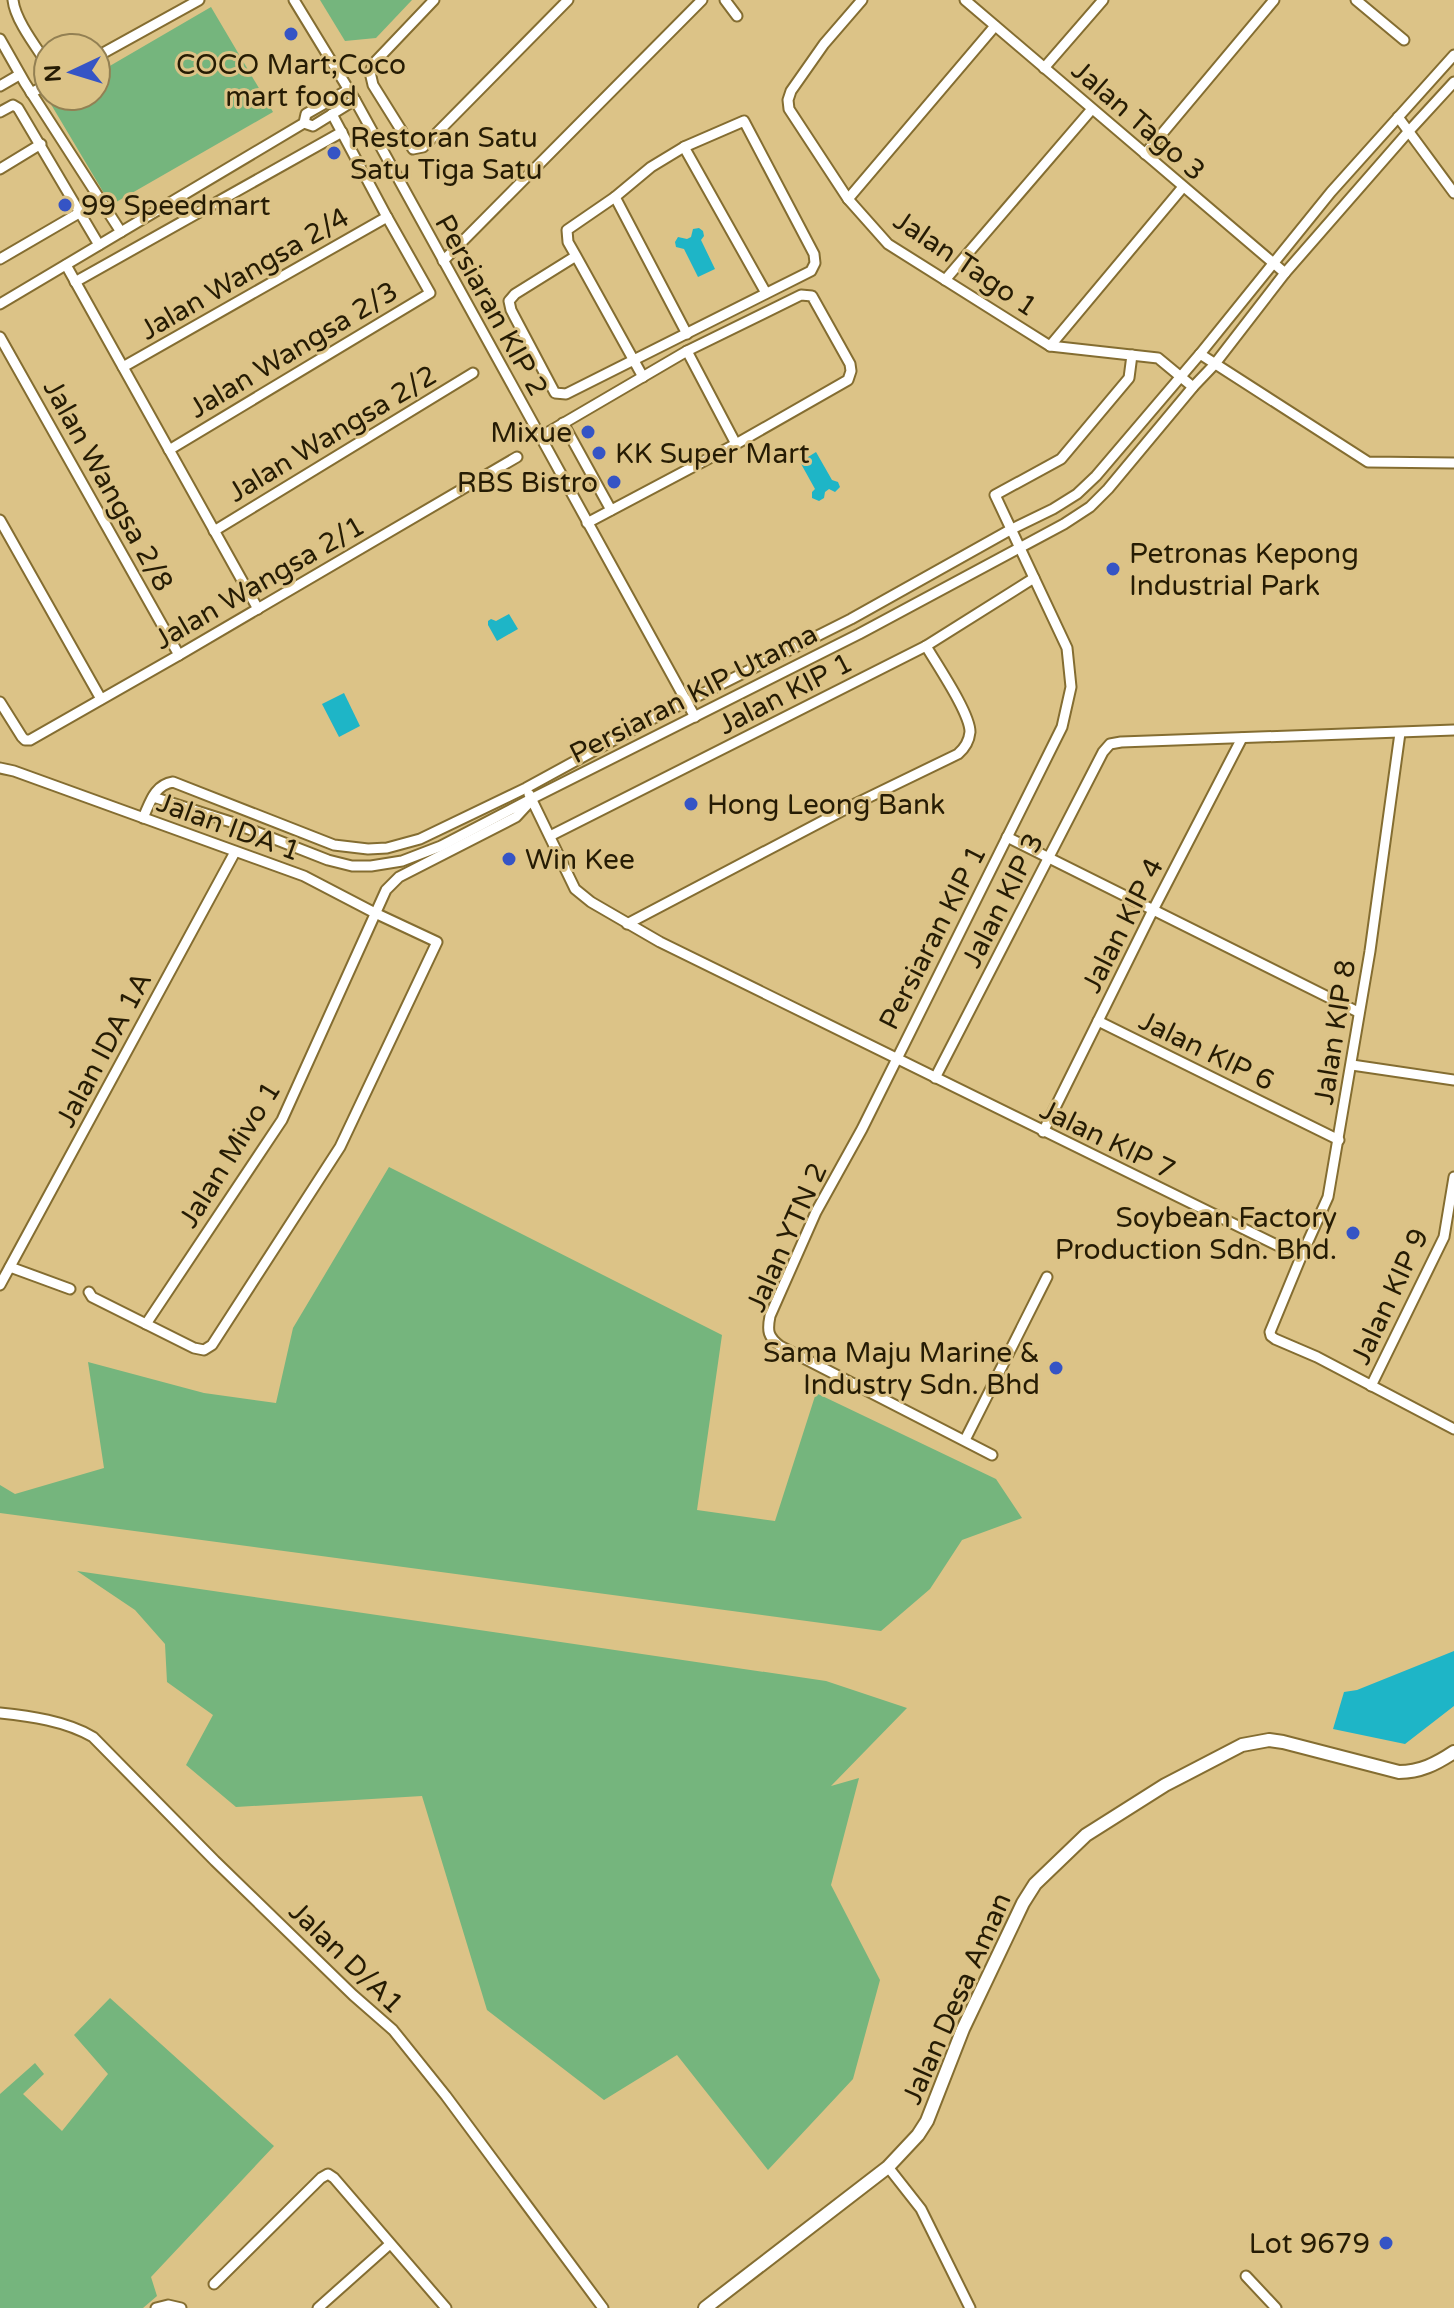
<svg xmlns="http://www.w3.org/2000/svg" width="1454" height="2308" viewBox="0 0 1454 2308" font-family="'Varela Round',sans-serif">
  <rect width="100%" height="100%" fill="#dcc387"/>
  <!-- green -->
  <g fill="#75b57d">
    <polygon points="320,0 412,0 376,38 345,41"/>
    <polygon points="211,7 273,112 111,205 49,101 58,96 96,96 96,74"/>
    <polygon points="389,1167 722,1335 697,1510 775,1521 816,1393 996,1479 1022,1518 962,1540 930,1589 881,1631 0,1513 0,1485 15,1494 104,1468 88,1362 204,1393 276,1403 293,1328"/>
    <polygon points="77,1571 826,1681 907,1708 831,1786 859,1778 831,1885 880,1980 853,2079 768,2170 677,2055 604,2100 487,2010 422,1796 236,1807 186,1765 213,1715 167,1682 165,1644 135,1610"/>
    <polygon points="110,1998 274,2146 151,2277 157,2296 143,2308 0,2308 0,2094 35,2063 44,2074 23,2094 62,2131 108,2074 74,2035"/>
  </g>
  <!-- water -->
  <g fill="#1eb5c7">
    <polygon points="699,228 703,231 704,236 701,240 715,269 698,277 684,249 676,247 675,242 678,237 687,239 691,237 693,229"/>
    <polygon points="816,452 832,480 838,482 840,487 835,492 829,489 825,492 824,498 819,501 812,498 812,492 815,489 800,462"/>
    <polygon points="509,614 518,629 497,641 488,625 488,621 491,619 496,621"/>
    <polygon points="344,693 360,726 339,737 322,704"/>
    <polygon points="1454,1651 1454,1706 1405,1744 1333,1729 1344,1692 1357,1690"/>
  </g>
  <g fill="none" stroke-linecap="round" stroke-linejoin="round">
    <defs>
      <g id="minor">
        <path d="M 13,0 C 15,20 37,48 48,65"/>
        <polyline points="294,0 355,100 695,717"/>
        <polyline points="434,0 374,63 370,72 373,85 413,149 423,147 568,0"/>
        <polyline points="725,0 737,16"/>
        <polyline points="862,0 824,44 791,91 788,100 789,109 848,199 888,244 1050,346 1158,358 1193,387"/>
        <polyline points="965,0 1285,273"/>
        <polyline points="1356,0 1404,40"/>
        <polyline points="0,39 25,83 121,232"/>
        <polyline points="96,57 199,0"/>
        <polyline points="1044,68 1103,0"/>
        <polyline points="0,86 19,75"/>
        <polyline points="31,93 48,84"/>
        <polyline points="0,112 13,105 18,108 99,245"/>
        <polyline points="1398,117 1454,193"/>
        <polyline points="304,123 313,126 355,100"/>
        <polyline points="684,147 766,293"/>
        <polyline points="1145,154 1274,0"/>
        <polyline points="0,169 41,144"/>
        <polyline points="615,197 687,334"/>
        <polyline points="848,199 995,26"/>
        <polyline points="576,256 515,294 509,301 511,310 555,393 566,394 811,271 815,263 814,254 744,121 684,147 651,167 615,197 567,230 568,242 576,256 643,377"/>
        <polyline points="0,259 79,213"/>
        <polyline points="443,261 702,0"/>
        <polyline points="66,265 258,609"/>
        <polyline points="945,280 1092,109"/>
        <polyline points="75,282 342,132"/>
        <polyline points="0,304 304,123 306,114 348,90"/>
        <polyline points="0,337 179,655"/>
        <polyline points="1050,346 1183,187"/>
        <polyline points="687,351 736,444"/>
        <polyline points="1200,354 1368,462 1454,463"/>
        <polyline points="123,367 387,217"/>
        <polyline points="563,423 611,510"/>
        <polyline points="540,437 687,351 801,295 812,296 850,364 851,371 848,380 736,444 587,523"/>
        <polyline points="169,450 430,293 387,217 332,114"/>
        <polyline points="0,520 101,699"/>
        <polyline points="214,531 473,373"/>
        <polyline points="0,702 22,737 25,740 30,740 179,655 517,457"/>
        <polyline points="1400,733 1370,951 1328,1197 1301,1257 1270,1332 1271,1336 1275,1339 1317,1357 1454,1429"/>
        <polyline points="0,768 14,771 304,876 375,913 437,942 340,1147 212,1345 204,1350 194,1348 92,1297 89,1292"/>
        <polyline points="529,794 575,889 591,902 660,942 1301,1257"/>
        <polyline points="153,797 231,822 328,860 352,866 371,866 402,861 441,846 531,799 859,634 1064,524 1090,507 1108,489 1193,387 1214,365 1285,273 1409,131 1454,82"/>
        <path d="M 143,818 C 150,803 154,785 173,782 L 334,845 L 368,849 L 387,848 L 420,839 L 526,788 L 652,719 L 851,619 L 1010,530 L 1053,509 L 1077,494 L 1096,476 L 1200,354 L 1331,192 L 1454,55"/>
        <polyline points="550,836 926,646 1034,578"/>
        <polyline points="1007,837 1358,1012"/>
        <path d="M 627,924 L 857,803 L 958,754 C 965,748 969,742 970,732 C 970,713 937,665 926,646"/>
        <polyline points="1098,1021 1339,1140"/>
        <polyline points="1352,1065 1454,1080"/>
        <polyline points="935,1078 1103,752 1110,744 1121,742 1454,730"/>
        <polyline points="1043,1132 1153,910 1242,738"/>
        <polyline points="10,1267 70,1289"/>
        <polyline points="0,1285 235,852"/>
        <polyline points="146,1324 282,1120 386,890 399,877 516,817 528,804"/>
        <polyline points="1371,1386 1444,1237 1454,1177"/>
        <polyline points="965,1440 1047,1277"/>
        <path d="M 992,1455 L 780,1346 C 768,1337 767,1331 770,1316 L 816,1212 L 862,1129 L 1062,727 L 1071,687 L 1067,648 L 995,495 L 1061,459 L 1129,378 L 1132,355"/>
        <path d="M 0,1713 C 30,1716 66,1721 93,1737 L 215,1861 L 353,1995 L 393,2030 L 446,2096 L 603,2308"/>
        <polyline points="888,2167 921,2209 970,2308"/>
        <polyline points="1246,2276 1276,2308"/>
        <polyline points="214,2284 321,2178 328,2174 334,2178 446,2308"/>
        <polyline points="156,2308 168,2305 181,2308"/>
        <polyline points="318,2308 390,2244"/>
      </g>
      <path id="tertiary" d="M 705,2308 L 888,2167 L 918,2135 L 927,2121 L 963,2029 L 1023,1903 L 1035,1884 L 1086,1835 L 1165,1785 L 1242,1745 L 1269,1740 L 1283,1742 L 1399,1772 C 1420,1772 1436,1764 1454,1752"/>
    </defs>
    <!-- minor casing -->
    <use href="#minor" stroke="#846d31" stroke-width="13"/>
    <!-- tertiary casing -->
    <use href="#tertiary" stroke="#846d31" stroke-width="16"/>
    <!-- minor -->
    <use href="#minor" stroke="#fff" stroke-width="9"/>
    <!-- tertiary -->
    <use href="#tertiary" stroke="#fff" stroke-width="12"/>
  </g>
  <!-- markers -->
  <g fill="#3554c5" stroke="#dcc387" stroke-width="3">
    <circle cx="291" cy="34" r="8"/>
    <circle cx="334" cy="153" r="8"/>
    <circle cx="65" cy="205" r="8"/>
    <circle cx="588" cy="432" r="8"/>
    <circle cx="599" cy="453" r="8"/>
    <circle cx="614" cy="482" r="8"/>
    <circle cx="1113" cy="569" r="8"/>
    <circle cx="691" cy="804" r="8"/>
    <circle cx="509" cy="859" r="8"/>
    <circle cx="1353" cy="1233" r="8"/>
    <circle cx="1056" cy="1368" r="8"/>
    <circle cx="1386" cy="2243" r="8"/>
  </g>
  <g text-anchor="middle" stroke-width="6" stroke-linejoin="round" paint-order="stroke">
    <!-- poi labels -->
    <g font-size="28" fill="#261c04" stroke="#dcc387" text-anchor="start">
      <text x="291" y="74" text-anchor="middle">COCO Mart;Coco<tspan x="291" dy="32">mart food</tspan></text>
      <text x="350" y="147">Restoran Satu<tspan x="350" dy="32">Satu Tiga Satu</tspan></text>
      <text x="81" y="215">99 Speedmart</text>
      <text x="572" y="442" text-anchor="end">Mixue</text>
      <text x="615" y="463">KK Super Mart</text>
      <text x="598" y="492" text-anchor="end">RBS Bistro</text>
      <text x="1129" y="563">Petronas Kepong<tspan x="1129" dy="32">Industrial Park</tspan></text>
      <text x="707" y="814">Hong Leong Bank</text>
      <text x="525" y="869">Win Kee</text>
      <text x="1337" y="1227" text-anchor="end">Soybean Factory<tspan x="1337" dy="32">Production Sdn. Bhd.</tspan></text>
      <text x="1040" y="1362" text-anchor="end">Sama Maju Marine &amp;<tspan x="1040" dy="32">Industry Sdn. Bhd</tspan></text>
      <text x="1370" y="2253" text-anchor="end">Lot 9679</text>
    </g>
    <!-- street labels -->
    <g font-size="28" fill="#261c04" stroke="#dcc387">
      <text transform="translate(1139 120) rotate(41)" y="10">Jalan Tago 3</text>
      <text transform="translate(966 263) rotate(34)" y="10">Jalan Tago 1</text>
      <text transform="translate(244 273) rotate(-30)" y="10">Jalan Wangsa 2/4</text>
      <text transform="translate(492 305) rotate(61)" y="10">Persiaran KIP 2</text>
      <text transform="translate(293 349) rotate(-31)" y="10">Jalan Wangsa 2/3</text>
      <text transform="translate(332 433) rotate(-31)" y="10">Jalan Wangsa 2/2</text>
      <text transform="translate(109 485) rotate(61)" y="10">Jalan Wangsa 2/8</text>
      <text transform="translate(259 582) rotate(-30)" y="10">Jalan Wangsa 2/1</text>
      <text transform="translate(693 693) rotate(-27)" y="10">Persiaran KIP Utama</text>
      <text transform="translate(785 693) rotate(-27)" y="10">Jalan KIP 1</text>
      <text transform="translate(229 826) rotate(20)" y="10">Jalan IDA 1</text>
      <text transform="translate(1002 900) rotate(-63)" y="10">Jalan KIP 3</text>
      <text transform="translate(1122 925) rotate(-63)" y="10">Jalan KIP 4</text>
      <text transform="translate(932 937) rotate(-63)" y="10">Persiaran KIP 1</text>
      <text transform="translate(1334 1032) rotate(-81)" y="10">Jalan KIP 8</text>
      <text transform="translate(103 1049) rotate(-62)" y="10">Jalan IDA 1A</text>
      <text transform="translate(1207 1050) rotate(26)" y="10">Jalan KIP 6</text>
      <text transform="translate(1108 1139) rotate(26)" y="10">Jalan KIP 7</text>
      <text transform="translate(229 1154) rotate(-58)" y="10">Jalan Mivo 1</text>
      <text transform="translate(786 1237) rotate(-66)" y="10">Jalan YTN 2</text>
      <text transform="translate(1389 1296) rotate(-65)" y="10">Jalan KIP 9</text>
      <text transform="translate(347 1957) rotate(44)" y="10">Jalan D/A1</text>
      <text transform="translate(956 1998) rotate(-66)" y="10">Jalan Desa Aman</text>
    </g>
  </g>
  <!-- north arrow -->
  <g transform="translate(72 72) rotate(266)"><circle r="38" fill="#dcc387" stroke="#938053" stroke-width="2"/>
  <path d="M0-6L14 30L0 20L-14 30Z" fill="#3554c5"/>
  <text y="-12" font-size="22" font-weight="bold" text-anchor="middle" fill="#261c04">N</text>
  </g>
</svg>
